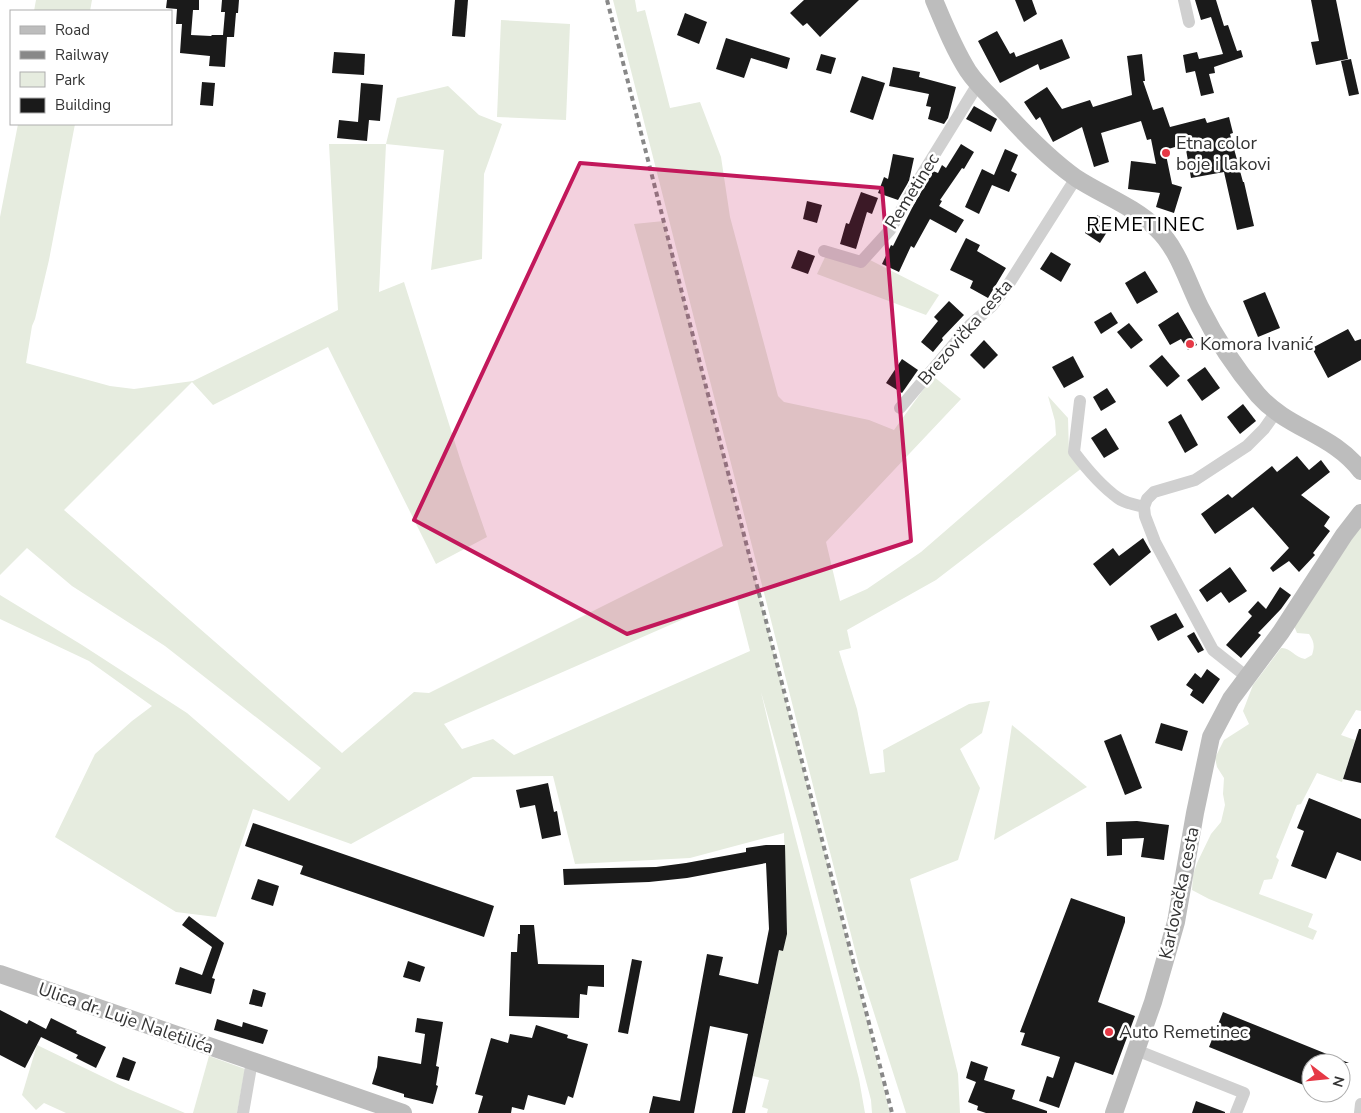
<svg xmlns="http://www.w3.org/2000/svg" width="1361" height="1113" viewBox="0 0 1361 1113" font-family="'Nunito Sans',sans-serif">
  <rect width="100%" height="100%" fill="#fff"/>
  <!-- green -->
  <g fill="#e6ecdf" fill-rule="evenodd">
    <polygon points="36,0 92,0 90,11 34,11"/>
    <polygon points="613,0 635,0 637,12 645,10 670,108 700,102 721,157 730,217 778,396 784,402 869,420 894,430 933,376 961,399 826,542 840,601 867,589 921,552 1056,435 1055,421 1048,396 1068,418 1069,454 1082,468 936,580 847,630 851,648 839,651 857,709 870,774 885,772 883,750 969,704 990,701 982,733 960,749 980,788 958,860 910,879 958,1074 960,1113 906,1113 859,966"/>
    <polygon points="501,20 570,24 566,120 497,117"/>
    <path d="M 448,86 L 479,115 L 502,124 L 484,174 L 482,259 L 431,270 L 444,150 L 386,144 L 379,292 L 404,282 L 462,465 L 487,537 L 436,564 L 328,347 L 213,405 L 192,382 L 64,510 L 342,753 L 414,692 L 429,693 L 723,546 L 634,224 L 664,221 L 865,1011 L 890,1113 L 872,1113 L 871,1100 L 800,830 L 761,692 L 794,832 L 859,1079 L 865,1113 L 767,1113 L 768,1109 L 762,1107 L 769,1080 L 753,1076 L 779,950 L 787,934 L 784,833 L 690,858 L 575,864 L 553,776 L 473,777 L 351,844 L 253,809 L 216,917 L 176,912 L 55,837 L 95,754 L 132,721 L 152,706 L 89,661 L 0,619 L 0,595 L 82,645 L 187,713 L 289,801 L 321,768 L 165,646 L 72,586 L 27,548 L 0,575 L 0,217 L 18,124 L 75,124 L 49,260 L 35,319 L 32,326 L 26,363 L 110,386 L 134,389 L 193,381 L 338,310 L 329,144 L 386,144 L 397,98 ZM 736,596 L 750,651 L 514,755 L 493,739 L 462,749 L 444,724 Z"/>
    <polygon points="826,255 870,260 939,295 926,315 817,274"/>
    <path d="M 1361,527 L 1361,711 L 1356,710 L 1341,735 L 1355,740 L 1342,782 L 1317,773 L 1301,804 L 1297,805 L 1276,857 L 1279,860 L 1272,879 L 1264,880 L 1259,894 L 1313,914 L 1308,927 L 1317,931 L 1313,940 L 1209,899 L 1192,890 L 1193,875 L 1197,863 L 1211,834 L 1221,822 L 1225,805 L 1223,794 L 1224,778 L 1217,767 L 1215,758 L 1224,740 L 1249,724 L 1243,711 L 1253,685 L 1281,648 C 1290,647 1294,657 1305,659 L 1312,655 C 1315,646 1314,641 1309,634 L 1297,633 L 1294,626 L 1349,541 Z"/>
    <polygon points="1012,725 1087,787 994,840"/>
    <polygon points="37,1045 126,1088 185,1113 66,1113 44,1103 36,1110 22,1095"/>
    <polygon points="209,1056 245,1069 237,1113 193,1113"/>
  </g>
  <!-- building -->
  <g fill="#1a1a1a">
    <polygon points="167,0 199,0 199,10 193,10 191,35 211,36 212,35 223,35 225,12 221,12 222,0 239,0 238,13 236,13 234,37 227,37 225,67 209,66 210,56 180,53 182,24 176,24 177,9 166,8"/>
    <polygon points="455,0 468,0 465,37 452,36"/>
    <polygon points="804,0 859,0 820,37 807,23 803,26 790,13"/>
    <polygon points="1015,0 1032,0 1037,14 1024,22"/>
    <polygon points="1195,0 1216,0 1224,26 1228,25 1237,51 1241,50 1243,57 1214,67 1215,73 1209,74 1214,93 1201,96 1195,71 1186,73 1183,55 1197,52 1199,59 1223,54 1211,17 1201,20"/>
    <polygon points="1311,0 1336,0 1348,59 1316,65 1311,42 1319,41"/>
    <polygon points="685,13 707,22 699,44 677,35"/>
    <polygon points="997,31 1010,54 1014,52 1016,57 1062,39 1070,58 1040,70 1038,64 1000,83 978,41"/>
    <polygon points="726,38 790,58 787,69 751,58 744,78 716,69"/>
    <polygon points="334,52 365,54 364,75 332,73"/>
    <polygon points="821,54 836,58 831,74 816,70"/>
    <polygon points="1142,54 1145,81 1143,81 1153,110 1163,107 1170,127 1205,118 1207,123 1229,117 1233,133 1230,134 1243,182 1244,182 1254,226 1237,230 1224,172 1191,178 1185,144 1165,150 1172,184 1182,187 1174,213 1156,207 1160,193 1128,189 1131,161 1156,164 1151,139 1147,140 1141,121 1101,133 1109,162 1094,167 1082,127 1053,142 1040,117 1036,120 1024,102 1047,87 1062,109 1090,100 1093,107 1132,95 1127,56"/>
    <polygon points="1351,59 1359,94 1349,96 1341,61"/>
    <polygon points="893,67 920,72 919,77 956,87 948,118 944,124 928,119 931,107 926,106 929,94 889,86"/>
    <polygon points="862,76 885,83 873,120 850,112"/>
    <polygon points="202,82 215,83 213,106 200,105"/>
    <polygon points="361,83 383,85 380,121 369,120 367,141 337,138 339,120 358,122"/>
    <polygon points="974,106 997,119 991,132 966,119"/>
    <polygon points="961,144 974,152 964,169 962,168 940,200 942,201 939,206 964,220 956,233 930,219 914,248 911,246 899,272 882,264 891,245 893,246 912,208 933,171 938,173 942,165 946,168"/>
    <polygon points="1005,149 1018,155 1011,171 1017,174 1009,192 992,185 979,214 965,207 982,169 994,175"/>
    <polygon points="893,154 914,158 909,181 898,200 878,193 884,177 888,179"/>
    <polygon points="861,192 878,198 872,214 867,212 856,249 840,244 846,223 849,224"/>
    <polygon points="807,201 822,205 817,223 803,219"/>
    <polygon points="1097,215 1112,224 1100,243 1085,233"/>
    <polygon points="966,238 980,245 977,251 1006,268 988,298 970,288 973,281 950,270"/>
    <polygon points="798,250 815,256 808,274 791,268"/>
    <polygon points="1051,252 1071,264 1061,282 1040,269"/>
    <polygon points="1145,271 1158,292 1137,304 1125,283"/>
    <polygon points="1265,292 1280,328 1258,337 1243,301"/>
    <polygon points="949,301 964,315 942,338 943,340 933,352 921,342 938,321 934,317"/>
    <polygon points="1111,312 1118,323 1101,334 1094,322"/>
    <polygon points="1178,312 1197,345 1188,350 1181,339 1170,345 1158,325"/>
    <polygon points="1129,323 1143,340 1131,349 1117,332"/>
    <polygon points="1348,329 1355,341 1361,339 1361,360 1328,378 1312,348"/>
    <polygon points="984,340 998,355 984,369 970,355"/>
    <polygon points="1162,355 1180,376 1167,387 1149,366"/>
    <polygon points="1073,356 1084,377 1064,388 1052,367"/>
    <polygon points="902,359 918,370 902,393 886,383"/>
    <polygon points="1205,367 1220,388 1202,401 1187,380"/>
    <polygon points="1107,388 1116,402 1101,411 1093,397"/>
    <polygon points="1243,404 1256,421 1240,434 1227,417"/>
    <polygon points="1181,414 1198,445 1185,453 1168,422"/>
    <polygon points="1106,428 1119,449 1104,458 1091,438"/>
    <polygon points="1297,456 1309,470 1321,460 1330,472 1301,495 1330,517 1324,526 1330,531 1313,553 1315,555 1299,572 1289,561 1273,572 1270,568 1289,548 1253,507 1215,534 1201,514 1228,494 1232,498 1272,466 1277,472"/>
    <polygon points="1143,538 1151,552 1110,586 1093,564 1113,548 1119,556"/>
    <polygon points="1230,567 1247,591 1229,603 1221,592 1207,602 1199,590"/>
    <polygon points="1280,587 1291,595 1281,609 1258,633 1261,635 1241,658 1226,645 1252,616 1248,612 1258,601 1266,609"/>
    <polygon points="1176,613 1184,627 1158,641 1150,626"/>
    <polygon points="1194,632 1204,650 1198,653 1187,636"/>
    <polygon points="1207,669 1220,679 1203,704 1190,695 1193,690 1186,685 1195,673 1201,678"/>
    <polygon points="1161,723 1188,731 1182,751 1155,743"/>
    <polygon points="1359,729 1361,729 1361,783 1343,779"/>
    <polygon points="1121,734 1142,788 1125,795 1104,741"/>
    <polygon points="548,783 554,812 557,811 561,835 542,839 535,805 520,808 516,790"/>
    <polygon points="1309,798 1361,819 1361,861 1337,852 1326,879 1291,866 1304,831 1297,828"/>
    <polygon points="1137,821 1169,825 1164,860 1141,857 1144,838 1122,839 1122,855 1107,856 1106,822"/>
    <polygon points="253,823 494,906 484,937 300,874 303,866 245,846"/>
    <polygon points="766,845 785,845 787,934 783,951 779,950 745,1113 732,1113 748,1034 710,1026 694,1113 649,1113 653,1096 680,1101 707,954 723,957 719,975 758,984 769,929 766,863 687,878 649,882 564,885 563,869 656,867 686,863 746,852 746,848"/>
    <polygon points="258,879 279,886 273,906 251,899"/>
    <polygon points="1071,898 1125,917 1125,922 1098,1002 1135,1016 1113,1075 1075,1062 1059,1108 1039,1101 1047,1076 1053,1078 1060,1057 1021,1045 1025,1033 1020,1032"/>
    <polygon points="189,916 224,943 212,978 215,979 211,994 175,984 180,967 202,975 212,947 182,925"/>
    <polygon points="520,925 534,925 538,964 604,965 604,987 588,986 587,995 580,994 579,1018 509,1016 511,952 517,952 518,934 520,934"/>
    <polygon points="632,959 642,961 628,1034 618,1032"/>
    <polygon points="408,961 425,967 420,982 403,977"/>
    <polygon points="253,989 266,993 262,1007 249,1004"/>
    <polygon points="0,1010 27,1024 29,1020 46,1029 51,1018 77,1031 76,1033 106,1047 96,1068 76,1058 78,1055 41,1037 25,1068 0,1055"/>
    <polygon points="1223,1012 1349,1063 1311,1063 1311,1088 1209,1047"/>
    <polygon points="417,1018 443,1022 436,1066 439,1067 436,1085 438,1086 433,1104 404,1097 404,1094 372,1084 377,1067 378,1056 421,1064 425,1034 415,1032"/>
    <polygon points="217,1019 242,1027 243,1022 268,1030 263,1044 214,1030"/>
    <polygon points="536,1025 568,1035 567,1038 588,1044 573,1098 568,1096 565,1105 528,1095 524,1110 512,1107 511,1113 478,1113 483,1096 475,1094 491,1038 508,1043 510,1034 532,1038"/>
    <polygon points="123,1057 136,1062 129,1081 116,1077"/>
    <polygon points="971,1061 988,1067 984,1080 1015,1090 1012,1099 1047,1111 1047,1113 986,1113 977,1110 978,1106 968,1102 976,1082 966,1078"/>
    <polygon points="1196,1101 1225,1112 1225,1113 1192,1113"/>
  </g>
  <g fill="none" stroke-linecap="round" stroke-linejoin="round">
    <!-- street -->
    <g stroke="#d0d0d0" stroke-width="12">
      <polyline points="1184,0 1189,22"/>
      <polyline points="824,251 861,262 890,230 918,181 978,84"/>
      <path d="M 1080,401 L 1074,452 C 1086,468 1101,486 1118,498 C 1125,503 1135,505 1144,507 L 1145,516 L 1155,542 L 1213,650 L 1247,677"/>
      <polyline points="900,408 970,325 992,306 1010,282 1076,178"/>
      <polyline points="1144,507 1147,499 1154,492 1195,480 1247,446 1264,429 1276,412"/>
      <polyline points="1136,1050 1244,1093 1236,1113"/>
      <polyline points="243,1113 252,1061"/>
      <polyline points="1360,1113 1361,1104"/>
    </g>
    <!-- secondary -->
    <g stroke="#bdbdbd" stroke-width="18">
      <path d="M 934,0 C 944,24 954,49 968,71 C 978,86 992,98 1004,111 C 1026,135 1049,159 1076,178 C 1102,195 1133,206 1156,228 C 1178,248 1187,281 1200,307 C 1215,337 1236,369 1258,395 C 1289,430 1332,433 1361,471"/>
      <polyline points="0,974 403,1113"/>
      <polyline points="1114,1113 1153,1002 1176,922 1195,813 1211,737 1231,699 1281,632 1344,535 1361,513"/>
    </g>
    <!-- rail -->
    <polyline stroke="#888" stroke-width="4" stroke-dasharray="5 4" stroke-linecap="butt" points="607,0 892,1113"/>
  </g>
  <!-- marked area -->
  <path fill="#c2185b" fill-opacity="0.2" stroke="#c2185b" stroke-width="4" stroke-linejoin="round" d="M 580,163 L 882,188 L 911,541 L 627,634 L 414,520 Z"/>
  <!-- markers -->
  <g fill="#e63946" stroke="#fff" stroke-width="2">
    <circle cx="1166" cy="153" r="5"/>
    <circle cx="1190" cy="344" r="5"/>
    <circle cx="1109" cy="1032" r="5"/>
  </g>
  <g text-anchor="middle" stroke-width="5" stroke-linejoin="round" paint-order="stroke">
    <!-- poi labels -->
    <g font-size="18" fill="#333" stroke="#fff" text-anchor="start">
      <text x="1176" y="149">Etna color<tspan x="1176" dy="21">boje i lakovi</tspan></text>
      <text x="1200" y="350">Komora Ivanić</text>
      <text x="1119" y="1038">Auto Remetinec</text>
    </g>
    <!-- street labels -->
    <g font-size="18" fill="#333" stroke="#fff">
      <text transform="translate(912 191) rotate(-58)" y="6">Remetinec</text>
      <text transform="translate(965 332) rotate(-49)" y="6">Brezovička cesta</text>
      <text transform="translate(1179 893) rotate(-78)" y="6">Karlovačka cesta</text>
      <text transform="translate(126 1018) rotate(19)" y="6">Ulica dr. Luje Naletilića</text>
    </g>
    <!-- quarter labels -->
    <g font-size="20" letter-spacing="1" fill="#000" stroke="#fff">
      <text x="1146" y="231">REMETINEC</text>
    </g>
  </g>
  <!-- legend -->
  <rect x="10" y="10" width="162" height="115" fill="#ffffff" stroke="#adadad"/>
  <rect x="20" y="26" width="25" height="8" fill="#bdbdbd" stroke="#adadad"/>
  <text x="55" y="35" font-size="15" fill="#333333">Road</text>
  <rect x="20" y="51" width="25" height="8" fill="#888888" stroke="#adadad"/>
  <text x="55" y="60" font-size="15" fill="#333333">Railway</text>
  <rect x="20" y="72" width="25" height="15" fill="#e6ecdf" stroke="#adadad"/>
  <text x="55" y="85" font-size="15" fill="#333333">Park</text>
  <rect x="20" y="98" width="25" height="15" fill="#1a1a1a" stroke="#adadad"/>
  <text x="55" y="110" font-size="15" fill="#333333">Building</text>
  <!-- north arrow -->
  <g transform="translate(1326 1078) rotate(106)"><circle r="24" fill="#ffffff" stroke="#adadad"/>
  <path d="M0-4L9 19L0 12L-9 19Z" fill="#e63946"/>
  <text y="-8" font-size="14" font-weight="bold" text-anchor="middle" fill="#333333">N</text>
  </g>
</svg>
